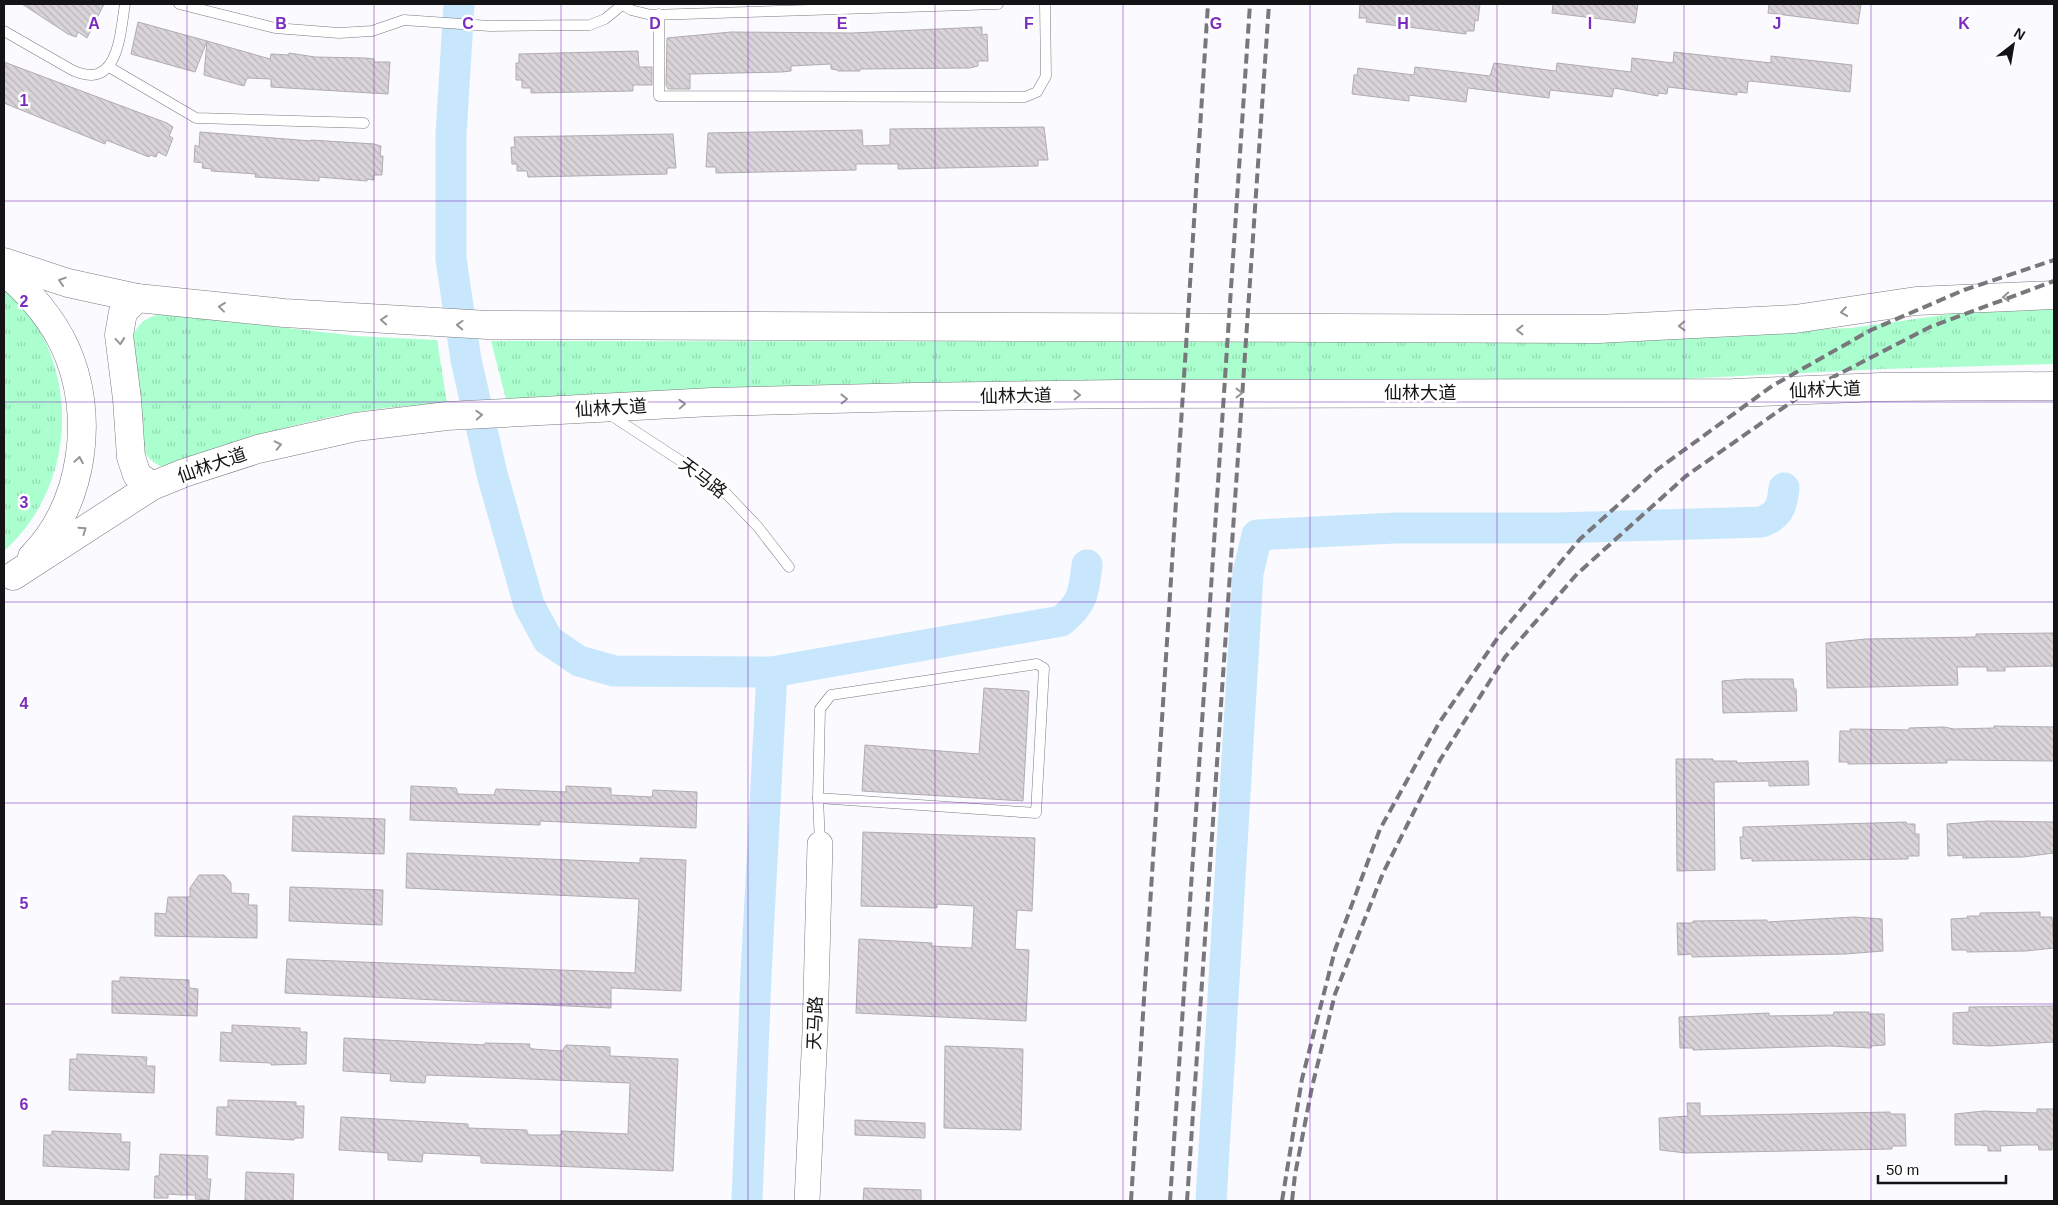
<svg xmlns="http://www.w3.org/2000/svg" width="2058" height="1205" viewBox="0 0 2058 1205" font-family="Helvetica,'Noto Sans SC',sans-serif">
  <defs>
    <pattern id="grass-tufts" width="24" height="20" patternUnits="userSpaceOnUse" patternTransform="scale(1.25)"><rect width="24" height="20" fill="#abffce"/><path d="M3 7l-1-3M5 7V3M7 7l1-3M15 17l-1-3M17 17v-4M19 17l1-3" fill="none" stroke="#92dab0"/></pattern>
    <pattern id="building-back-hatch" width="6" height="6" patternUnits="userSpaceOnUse" patternTransform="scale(1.25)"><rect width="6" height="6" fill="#d9d4d8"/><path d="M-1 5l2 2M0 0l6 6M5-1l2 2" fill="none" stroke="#b9b5b9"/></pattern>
  </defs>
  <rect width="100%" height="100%" fill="#fafaff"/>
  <!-- grass -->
  <g fill="url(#grass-tufts)">
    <path d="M 4,286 C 82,356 81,482 4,551 Z"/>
    <polygon points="2054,306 2054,364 1883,369 1640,381 1214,379 756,387 506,399 491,341 1507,342 1851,328 1994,308"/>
    <path d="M 163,314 L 357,336 L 437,340 L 447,403 C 419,405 391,407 363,411 C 295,422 229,443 165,468 C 153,463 146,458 142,445 L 131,340 C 137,324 146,316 163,314 Z"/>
  </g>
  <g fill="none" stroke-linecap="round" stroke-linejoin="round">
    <!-- river -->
    <g stroke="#c8e7fc" stroke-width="31">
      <path d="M 459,4 L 451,135 L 451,259 L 466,360 L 492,474 L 529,605 L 548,640 L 579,661 L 614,671 L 772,672 L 1061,621 C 1083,604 1084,592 1087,565"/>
      <polyline points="747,1201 756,975 772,672"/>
      <path d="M 1211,1201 L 1248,573 L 1257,535 L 1395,528 L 1557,528 L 1762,522 C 1779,515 1782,507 1784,488"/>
    </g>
  </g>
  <!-- building -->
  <g fill="url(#building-back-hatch)" stroke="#b1acb0">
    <polygon points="22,4 104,4 87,38 78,32 76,37 68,34"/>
    <polygon points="1360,4 1480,4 1478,21 1475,20 1474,31 1466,31 1466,34 1366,22 1367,18 1359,18"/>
    <polygon points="1553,4 1638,4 1635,23 1552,13"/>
    <polygon points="1769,4 1861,4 1858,24 1768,13"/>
    <polygon points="138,22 207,41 195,72 131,54"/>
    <polygon points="982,27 982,35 987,34 988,61 978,61 978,66 970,68 860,69 860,71 838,71 838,70 831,69 831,64 791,66 791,71 782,72 690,74 690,89 668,89 666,85 667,38 731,32 852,33"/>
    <polygon points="207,41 270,59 271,54 289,55 289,53 315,57 365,58 374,59 374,62 390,62 388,94 271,87 271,79 247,78 244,86 204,75"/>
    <polygon points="638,51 639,67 652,67 652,85 633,85 633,91 531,93 531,88 522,88 522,80 516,80 516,63 519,63 519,54"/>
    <polygon points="1674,52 1771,63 1771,56 1852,65 1850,92 1750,81 1748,82 1747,93 1737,92 1737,95 1668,87 1667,94 1658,93 1658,96 1614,88 1612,97 1550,90 1549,98 1468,88 1466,102 1409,95 1409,101 1352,94 1354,75 1357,75 1358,68 1414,75 1415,67 1490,76 1494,63 1556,71 1557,63 1631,72 1632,58 1673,63"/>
    <polygon points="4,62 167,123 173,127 169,136 173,138 166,156 158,152 156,157 150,155 149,157 106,140 105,144 4,103"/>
    <polygon points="1044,127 1048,160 1038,160 1038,166 898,169 898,164 856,164 856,170 716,173 716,167 706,167 708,133 862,130 863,146 890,145 890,129"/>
    <polygon points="200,132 311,141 311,140 374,144 381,146 380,156 383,156 382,175 374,175 374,180 367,179 367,181 319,177 319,181 255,177 256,174 211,171 212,169 202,168 203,163 194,162 195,145 199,147"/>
    <polygon points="673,134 676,168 667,168 667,174 528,177 527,171 517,171 517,164 512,164 511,147 515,147 514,137"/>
    <polygon points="2054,633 2054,666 2005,667 2005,671 1987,671 1987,667 1957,667 1958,685 1827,688 1826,643 1866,639 1976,637 1976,634"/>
    <polygon points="1745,679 1793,679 1794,689 1796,689 1797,711 1723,713 1722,681"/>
    <polygon points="984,688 1029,691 1023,801 862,791 865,745 979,754"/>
    <polygon points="1994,726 2054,727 2054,761 1947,760 1947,763 1848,764 1848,762 1839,762 1840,731 1851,731 1850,729 1909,730 1909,728 1944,727 1954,729 1994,728"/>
    <polygon points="1676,759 1713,759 1713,761 1737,761 1737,763 1808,761 1809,785 1769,786 1769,781 1714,782 1715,870 1677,871"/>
    <polygon points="411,786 456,788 458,794 494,795 496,789 566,792 566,786 611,788 611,795 652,797 653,790 697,792 696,828 540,821 540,825 410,820"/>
    <polygon points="293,816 385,819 384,854 292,851"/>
    <polygon points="1988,821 2054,822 2054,853 2023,857 1963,858 1963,855 1948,856 1947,824"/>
    <polygon points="1906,822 1907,824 1915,824 1915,834 1919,834 1919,856 1908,856 1908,859 1752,861 1752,858 1741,859 1740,837 1743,837 1743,827"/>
    <polygon points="863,832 1035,838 1032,911 1017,910 1015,949 1029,950 1026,1021 856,1013 859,939 932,943 932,946 972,948 974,906 937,904 937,908 861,906"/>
    <polygon points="407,853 640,863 640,858 686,860 681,991 611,988 611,1008 285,993 287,959 635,973 639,899 406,888"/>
    <polygon points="199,875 224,875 231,883 231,893 249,894 248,905 257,905 257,938 155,936 155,913 166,914 168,897 190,897 190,888"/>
    <polygon points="290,887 383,890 382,925 289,921"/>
    <polygon points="2040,912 2040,917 2052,917 2054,948 2026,951 1967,952 1967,950 1952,950 1951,919 1968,918 1967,916 1980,916 1980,913"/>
    <polygon points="1854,917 1882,919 1883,951 1845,954 1692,957 1692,954 1678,955 1677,923 1693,923 1693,921 1767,920 1767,922"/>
    <polygon points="120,977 189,980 189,988 198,989 197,1016 112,1013 112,981 120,981"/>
    <polygon points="2054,1006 2054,1042 1990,1046 1953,1044 1953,1013 1969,1012 1969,1007"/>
    <polygon points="1834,1012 1869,1012 1869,1014 1884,1014 1885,1045 1871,1046 1871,1048 1830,1046 1693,1050 1693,1048 1680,1048 1679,1017 1769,1013 1769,1016 1833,1015"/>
    <polygon points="232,1025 300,1028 300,1032 307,1032 306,1064 271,1065 271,1063 220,1061 221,1032 232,1033"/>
    <polygon points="344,1038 485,1045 485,1043 530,1044 529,1047 533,1049 562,1051 566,1045 610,1047 610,1056 678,1059 673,1171 481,1163 481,1156 423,1153 422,1162 388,1160 388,1153 339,1150 341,1117 468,1124 468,1128 527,1130 527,1133 530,1135 559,1135 562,1134 561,1131 628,1134 630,1083 426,1075 425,1083 390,1081 391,1074 343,1071"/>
    <polygon points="945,1046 1023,1049 1021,1130 944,1128"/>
    <polygon points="77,1054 147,1057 146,1066 155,1066 154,1093 69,1090 70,1059 77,1059"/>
    <polygon points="228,1100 296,1102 296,1106 304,1106 303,1138 294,1138 294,1140 216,1135 217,1107 228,1107"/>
    <polygon points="1687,1103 1700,1103 1700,1116 1890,1112 1890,1114 1905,1114 1906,1146 1892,1146 1892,1149 1686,1153 1660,1150 1659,1118 1688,1116"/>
    <polygon points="2037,1109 2054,1109 2054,1143 2052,1143 2052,1150 2039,1150 2038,1145 2019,1145 2000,1146 2001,1151 1988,1151 1988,1146 1980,1145 1955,1145 1955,1114 1984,1111 2037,1113"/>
    <polygon points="855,1120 925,1123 925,1138 855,1135"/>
    <polygon points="52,1131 121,1134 121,1142 130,1142 129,1170 43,1166 44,1135 52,1135"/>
    <polygon points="160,1154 208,1156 207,1179 211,1179 209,1200 195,1199 196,1195 182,1195 168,1194 168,1198 154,1198 155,1176 159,1176"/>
    <polygon points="246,1172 294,1174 293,1201 245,1201"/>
    <polygon points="864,1188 921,1190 921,1201 863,1201"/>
  </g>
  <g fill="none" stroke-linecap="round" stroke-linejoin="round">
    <defs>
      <g id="service">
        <polyline points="179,4 275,28 339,33 372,31 404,20 490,26 590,25 605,19 622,5"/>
        <polyline points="622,4 631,10 651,15 998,4"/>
        <polyline points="659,14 659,96 1025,97 1037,92 1046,76 1045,4"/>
        <path d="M 4,31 L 72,70 C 119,92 120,33 125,4"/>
        <polyline points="109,67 196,118 364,123"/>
        <polyline points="609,414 719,486 758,527 789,567"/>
        <polygon points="1037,664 1044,668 1036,813 818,798 820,709 831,695"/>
        <polyline points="818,798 820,844"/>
      </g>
      <polyline id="tertiary" points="807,1201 815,1032 820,844"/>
      <g id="primary">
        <polyline points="4,262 68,283 137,298 284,313 488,325 1598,329 1795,319 1916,301 2054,295"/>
        <path d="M 4,271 C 30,293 51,317 65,347 C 96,414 84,504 32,557"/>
        <polyline points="137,298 123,312 119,335 127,399 131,457 137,475 152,486"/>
        <polyline points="13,576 152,486 184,473 258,449 356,427 447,416 712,402 914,397 1119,394 1734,393 1881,387 2054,386"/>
      </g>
    </defs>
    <!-- service casing -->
    <use href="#service" stroke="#7a7a7f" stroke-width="11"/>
    <!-- tertiary casing -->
    <use href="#tertiary" stroke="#7a7a7f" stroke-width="26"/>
    <!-- primary casing -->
    <use href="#primary" stroke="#7a7a7f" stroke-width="29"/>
    <!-- service -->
    <use href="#service" stroke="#fff" stroke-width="10"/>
    <!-- tertiary -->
    <use href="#tertiary" stroke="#fff" stroke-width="25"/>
    <!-- primary -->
    <use href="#primary" stroke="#fff" stroke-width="28"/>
    <!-- rail -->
    <g stroke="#78787c" stroke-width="4" stroke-dasharray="10 5" stroke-linecap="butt">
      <polyline points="1131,1201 1208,4"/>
      <polyline points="1170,1201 1250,4"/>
      <polyline points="1187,1201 1269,4"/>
      <polyline points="1282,1201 1302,1079 1335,950 1380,829 1439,723 1501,633 1580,539 1658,469 1772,386 1871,330 1964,290 2054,260"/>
      <polyline points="1292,1201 1295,1175 1312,1087 1335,994 1383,873 1440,760 1505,657 1577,574 1686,476 1810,389 1930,327 2054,281"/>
    </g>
  </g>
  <!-- one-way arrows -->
  <defs><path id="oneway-chevron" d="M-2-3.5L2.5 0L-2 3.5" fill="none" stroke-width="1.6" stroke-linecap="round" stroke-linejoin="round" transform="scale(1.25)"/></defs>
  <g stroke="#959596">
    <use href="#oneway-chevron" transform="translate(62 281) rotate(-162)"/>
    <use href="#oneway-chevron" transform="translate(2006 297) rotate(177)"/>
    <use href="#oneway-chevron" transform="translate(222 307) rotate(-174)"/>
    <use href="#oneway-chevron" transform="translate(1844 312) rotate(172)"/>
    <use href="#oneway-chevron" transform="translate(384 320) rotate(-176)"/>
    <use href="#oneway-chevron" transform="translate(460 325) rotate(-178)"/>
    <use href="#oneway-chevron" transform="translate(1682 326) rotate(178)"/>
    <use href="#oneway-chevron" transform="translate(1520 330) rotate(180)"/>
    <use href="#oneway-chevron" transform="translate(120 341) rotate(85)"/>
    <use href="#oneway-chevron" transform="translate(1239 393)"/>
    <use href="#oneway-chevron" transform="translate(1077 395) rotate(-1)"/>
    <use href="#oneway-chevron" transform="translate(844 399) rotate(-1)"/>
    <use href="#oneway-chevron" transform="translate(682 404) rotate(-3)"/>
    <use href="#oneway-chevron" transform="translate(479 415) rotate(-3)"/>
    <use href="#oneway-chevron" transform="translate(278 445) rotate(-13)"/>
    <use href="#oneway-chevron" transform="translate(79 460) rotate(-80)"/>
    <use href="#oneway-chevron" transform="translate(83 530) rotate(-35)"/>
  </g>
  <!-- grid -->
  <path fill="none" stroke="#7b2cbf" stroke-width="1" stroke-opacity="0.55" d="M 187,4 L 187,1201M 374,4 L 374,1201M 561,4 L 561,1201M 748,4 L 748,1201M 935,4 L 935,1201M 1123,4 L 1123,1201M 1310,4 L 1310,1201M 1497,4 L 1497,1201M 1684,4 L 1684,1201M 1871,4 L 1871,1201M 4,201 L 2054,201M 4,402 L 2054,402M 4,602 L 2054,602M 4,803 L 2054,803M 4,1004 L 2054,1004"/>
  <g text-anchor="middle" stroke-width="5" stroke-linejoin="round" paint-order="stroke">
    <!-- street labels -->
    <g font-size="18" fill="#141416" stroke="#fff">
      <text transform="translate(1825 390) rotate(-2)" y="6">仙林大道</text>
      <text x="1420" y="399">仙林大道</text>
      <text transform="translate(1016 396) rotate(-1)" y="6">仙林大道</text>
      <text transform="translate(611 408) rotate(-3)" y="6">仙林大道</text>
      <text transform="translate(212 465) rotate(-19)" y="6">仙林大道</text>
      <text transform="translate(703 478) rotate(37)" y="6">天马路</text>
      <text transform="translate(815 1023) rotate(-88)" y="6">天马路</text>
    </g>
  </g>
  <g font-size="16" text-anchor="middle" font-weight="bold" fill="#7b2cbf" stroke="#fff" stroke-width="5" stroke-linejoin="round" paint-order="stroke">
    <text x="94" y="29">A</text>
    <text x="281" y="29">B</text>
    <text x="468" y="29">C</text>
    <text x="655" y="29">D</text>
    <text x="842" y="29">E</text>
    <text x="1029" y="29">F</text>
    <text x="1216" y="29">G</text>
    <text x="1403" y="29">H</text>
    <text x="1590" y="29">I</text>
    <text x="1777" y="29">J</text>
    <text x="1964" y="29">K</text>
    <text x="24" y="106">1</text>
    <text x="24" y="307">2</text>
    <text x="24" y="508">3</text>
    <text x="24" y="709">4</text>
    <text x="24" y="909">5</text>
    <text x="24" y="1110">6</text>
  </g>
  <!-- border -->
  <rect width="2058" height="1205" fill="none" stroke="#141416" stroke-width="10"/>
  <!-- north arrow -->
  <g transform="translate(2013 45) rotate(31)" stroke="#ffffff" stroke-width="4" paint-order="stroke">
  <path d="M0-4L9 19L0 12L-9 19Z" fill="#141416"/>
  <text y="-8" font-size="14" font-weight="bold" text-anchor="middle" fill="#141416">N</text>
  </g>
  <!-- scale -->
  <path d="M1878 1175v8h128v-8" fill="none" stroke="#141416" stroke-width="2.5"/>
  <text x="1886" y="1175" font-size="15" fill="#141416" stroke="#ffffff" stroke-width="4" paint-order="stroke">50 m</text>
</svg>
